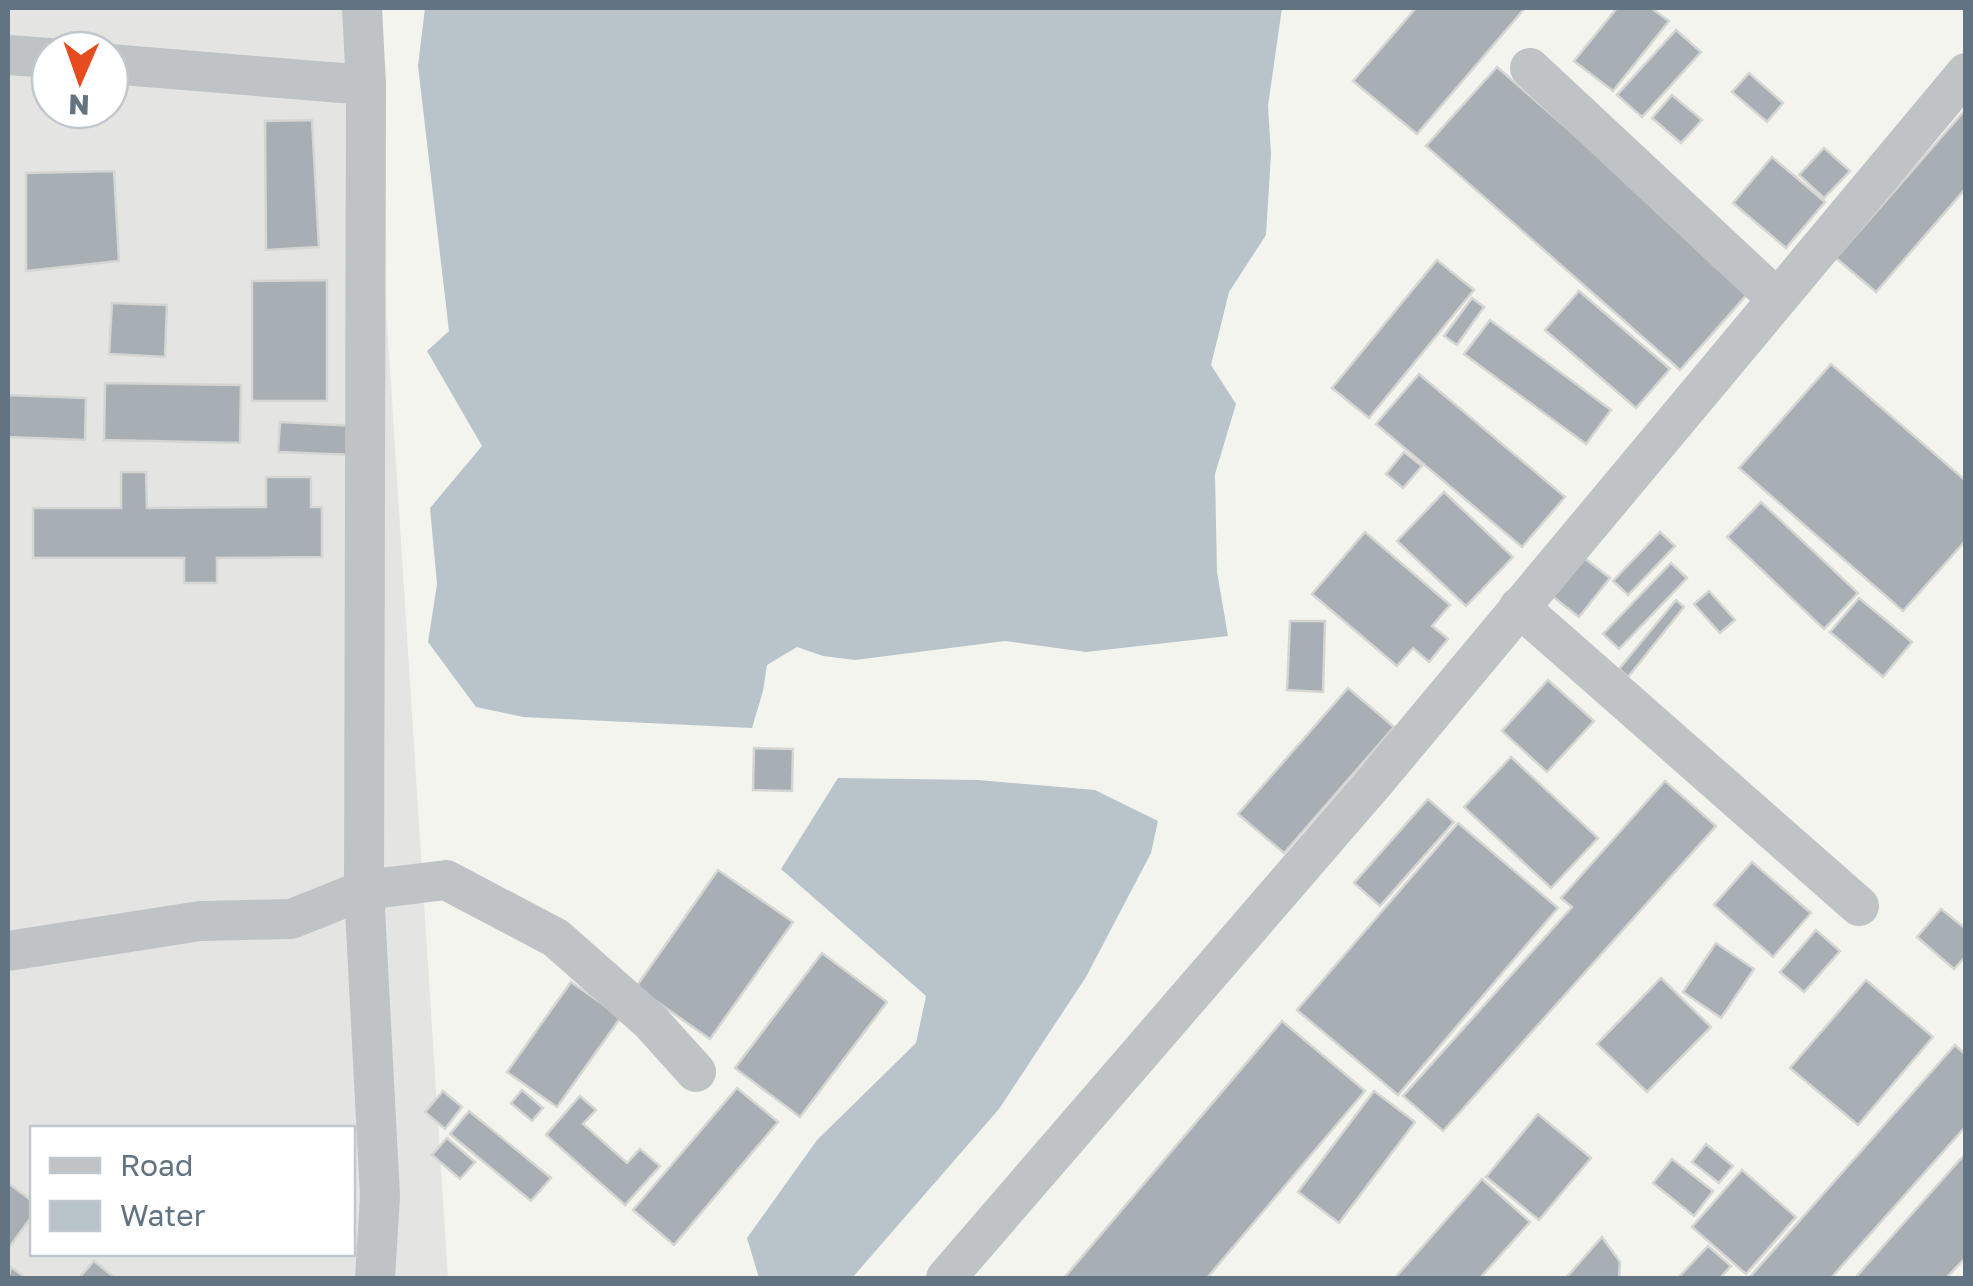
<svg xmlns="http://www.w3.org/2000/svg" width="1973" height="1286" viewBox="0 0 1973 1286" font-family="'Golos Text',sans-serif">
  <rect width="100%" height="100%" fill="#f4f4ef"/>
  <!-- built -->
  <path fill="#e4e5e3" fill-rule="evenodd" d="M 8,8 L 367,8 L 448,1278 L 8,1278 ZM 50,50 L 110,50 L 110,110 L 50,110 ZM 32,1128 L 352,1128 L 352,1254 L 32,1254 Z"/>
  <!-- water -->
  <g fill="#b8c4ca">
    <polygon points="425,8 1282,8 1268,106 1271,154 1266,235 1229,292 1211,365 1236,404 1215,474 1217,572 1228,636 1086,652 1005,641 855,660 823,656 797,647 767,665 763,691 752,728 523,717 476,707 428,642 437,584 430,508 482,446 427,351 449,331 418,66"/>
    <polygon points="838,778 978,780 1095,790 1158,821 1151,853 1086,977 999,1109 852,1278 759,1278 747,1238 817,1140 916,1043 926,996 781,869"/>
  </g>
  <!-- building -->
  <g fill="#a7afb4" stroke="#d5d5d3" stroke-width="2.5">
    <polygon points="1416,8 1525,8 1417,134 1353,81"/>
    <polygon points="1617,8 1651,8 1669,21 1613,91 1574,61"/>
    <polygon points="1676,30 1701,52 1642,117 1617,95"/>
    <polygon points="1497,67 1751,290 1680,370 1426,146"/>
    <polygon points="1749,73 1783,103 1767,122 1732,92"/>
    <polygon points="1672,95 1702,120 1681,143 1652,118"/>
    <polygon points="1966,109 1966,188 1876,292 1836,258"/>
    <polygon points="312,120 319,247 266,250 265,121"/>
    <polygon points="1824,148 1850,171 1824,198 1799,175"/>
    <polygon points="1772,157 1825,202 1786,248 1733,203"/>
    <polygon points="114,171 119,261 26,271 26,173"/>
    <polygon points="1437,260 1474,290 1369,418 1332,388"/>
    <polygon points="327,280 327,401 252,401 252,281"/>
    <polygon points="1579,291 1670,369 1636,408 1545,330"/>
    <polygon points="1472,298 1484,307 1457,345 1444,336"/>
    <polygon points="112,303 167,305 165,357 109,354"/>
    <polygon points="1490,320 1611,410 1586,444 1464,354"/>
    <polygon points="1831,364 1966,481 1966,540 1903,611 1739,468"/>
    <polygon points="1419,374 1565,497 1522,547 1376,424"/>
    <polygon points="105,383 241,385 240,443 104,440"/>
    <polygon points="8,395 86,398 85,440 8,437"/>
    <polygon points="280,422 357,426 356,455 278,452"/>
    <polygon points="1404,452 1422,466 1403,488 1386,474"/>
    <polygon points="121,472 146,472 147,508 266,507 266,477 311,477 311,507 322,507 322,557 217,558 217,583 184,583 184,558 33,558 33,508 121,508"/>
    <polygon points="1444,492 1513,557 1466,606 1397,541"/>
    <polygon points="1761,502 1858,593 1824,629 1727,537"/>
    <polygon points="1365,532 1450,605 1432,626 1448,639 1429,662 1413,648 1397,666 1312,594"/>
    <polygon points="1660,532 1675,546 1628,595 1613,581"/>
    <polygon points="1583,557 1610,578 1579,617 1552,596"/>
    <polygon points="1671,563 1687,578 1619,649 1603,634"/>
    <polygon points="1709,591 1735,620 1720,633 1694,604"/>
    <polygon points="1859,598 1912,642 1883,677 1830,632"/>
    <polygon points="1676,600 1684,607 1628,677 1619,669"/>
    <polygon points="1290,621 1325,621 1323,692 1287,690"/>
    <polygon points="1548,680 1594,721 1547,772 1502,731"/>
    <polygon points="1348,688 1394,727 1284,853 1238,814"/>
    <polygon points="754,748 793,749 792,791 753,790"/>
    <polygon points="1511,757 1598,838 1551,888 1464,807"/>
    <polygon points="1665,781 1716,826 1443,1131 1403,1096 1572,907 1561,898"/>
    <polygon points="1428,799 1454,822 1380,906 1354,883"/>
    <polygon points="1458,823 1558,908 1398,1095 1297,1010"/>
    <polygon points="1752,862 1811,913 1773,957 1714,905"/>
    <polygon points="718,870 793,922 710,1039 636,987"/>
    <polygon points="1941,909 1966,929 1966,956 1954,969 1917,937"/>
    <polygon points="1816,930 1840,951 1804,992 1780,972"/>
    <polygon points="1716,943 1754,969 1721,1018 1683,992"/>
    <polygon points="822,953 887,1002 800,1117 735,1068"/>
    <polygon points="1661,978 1711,1027 1647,1092 1597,1044"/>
    <polygon points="1866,980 1933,1037 1858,1125 1790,1068"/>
    <polygon points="571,982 621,1017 557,1107 507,1072"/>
    <polygon points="1282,1021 1365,1091 1207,1278 1064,1278"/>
    <polygon points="1955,1045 1966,1055 1966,1126 1831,1278 1749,1278"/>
    <polygon points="737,1088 778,1122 674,1245 633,1210"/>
    <polygon points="522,1090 543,1108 532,1121 511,1103"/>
    <polygon points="443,1091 462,1107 445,1129 425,1112"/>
    <polygon points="1374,1091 1415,1122 1339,1223 1298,1192"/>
    <polygon points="580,1096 596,1110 583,1124 627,1163 640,1149 660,1166 625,1205 546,1135"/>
    <polygon points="469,1111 551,1178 531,1201 450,1134"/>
    <polygon points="1538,1114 1591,1158 1539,1220 1486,1177"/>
    <polygon points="447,1138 475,1162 460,1179 432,1155"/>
    <polygon points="1706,1144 1733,1166 1719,1183 1692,1162"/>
    <polygon points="1966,1153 1966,1257 1946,1278 1855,1278"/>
    <polygon points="1672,1159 1713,1191 1694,1216 1653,1183"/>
    <polygon points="1742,1170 1796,1217 1746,1274 1692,1227"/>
    <polygon points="1482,1179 1530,1222 1480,1278 1395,1278"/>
    <polygon points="8,1183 32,1201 32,1216 8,1249"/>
    <polygon points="1602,1237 1620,1262 1619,1278 1566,1278"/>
    <polygon points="1708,1246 1731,1266 1720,1278 1678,1278"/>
    <polygon points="94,1261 115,1278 79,1278"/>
    <polygon points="11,1267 26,1278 8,1278"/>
  </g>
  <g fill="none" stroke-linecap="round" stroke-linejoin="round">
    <!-- minor -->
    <g stroke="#bfc3c6" stroke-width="40">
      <polyline points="362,8 366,85 364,890 380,1196 375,1278"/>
      <polyline points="8,55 50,58"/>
      <polyline points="110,64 366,85"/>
      <polyline points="1530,68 1775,297"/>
      <polyline points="1519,607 1859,906"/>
      <polyline points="8,951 200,921 291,919 364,890 446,880 556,938 651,1022 696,1072"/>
      <polyline points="946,1278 1377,779 1966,73"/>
    </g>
  </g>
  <!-- border -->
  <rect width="1973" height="1286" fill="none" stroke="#627381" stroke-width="20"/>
  <!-- legend -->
  <rect x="30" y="1126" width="325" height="130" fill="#ffffff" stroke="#c0c7cd" stroke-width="2.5"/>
  <rect x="50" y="1158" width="50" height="15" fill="#bfc3c6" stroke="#c0c7cd" stroke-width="2.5"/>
  <text x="120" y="1176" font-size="30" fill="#627381">Road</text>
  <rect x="50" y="1201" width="50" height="30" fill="#b8c4ca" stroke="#c0c7cd" stroke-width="2.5"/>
  <text x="120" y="1226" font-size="30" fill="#627381">Water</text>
  <!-- north arrow -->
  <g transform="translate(80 80) rotate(182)"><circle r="48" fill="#ffffff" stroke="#c0c7cd" stroke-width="2.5"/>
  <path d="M0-8L18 38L0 25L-18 38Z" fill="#e64c1e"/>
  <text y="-15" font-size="28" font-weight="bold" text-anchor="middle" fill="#627381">N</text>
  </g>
</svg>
